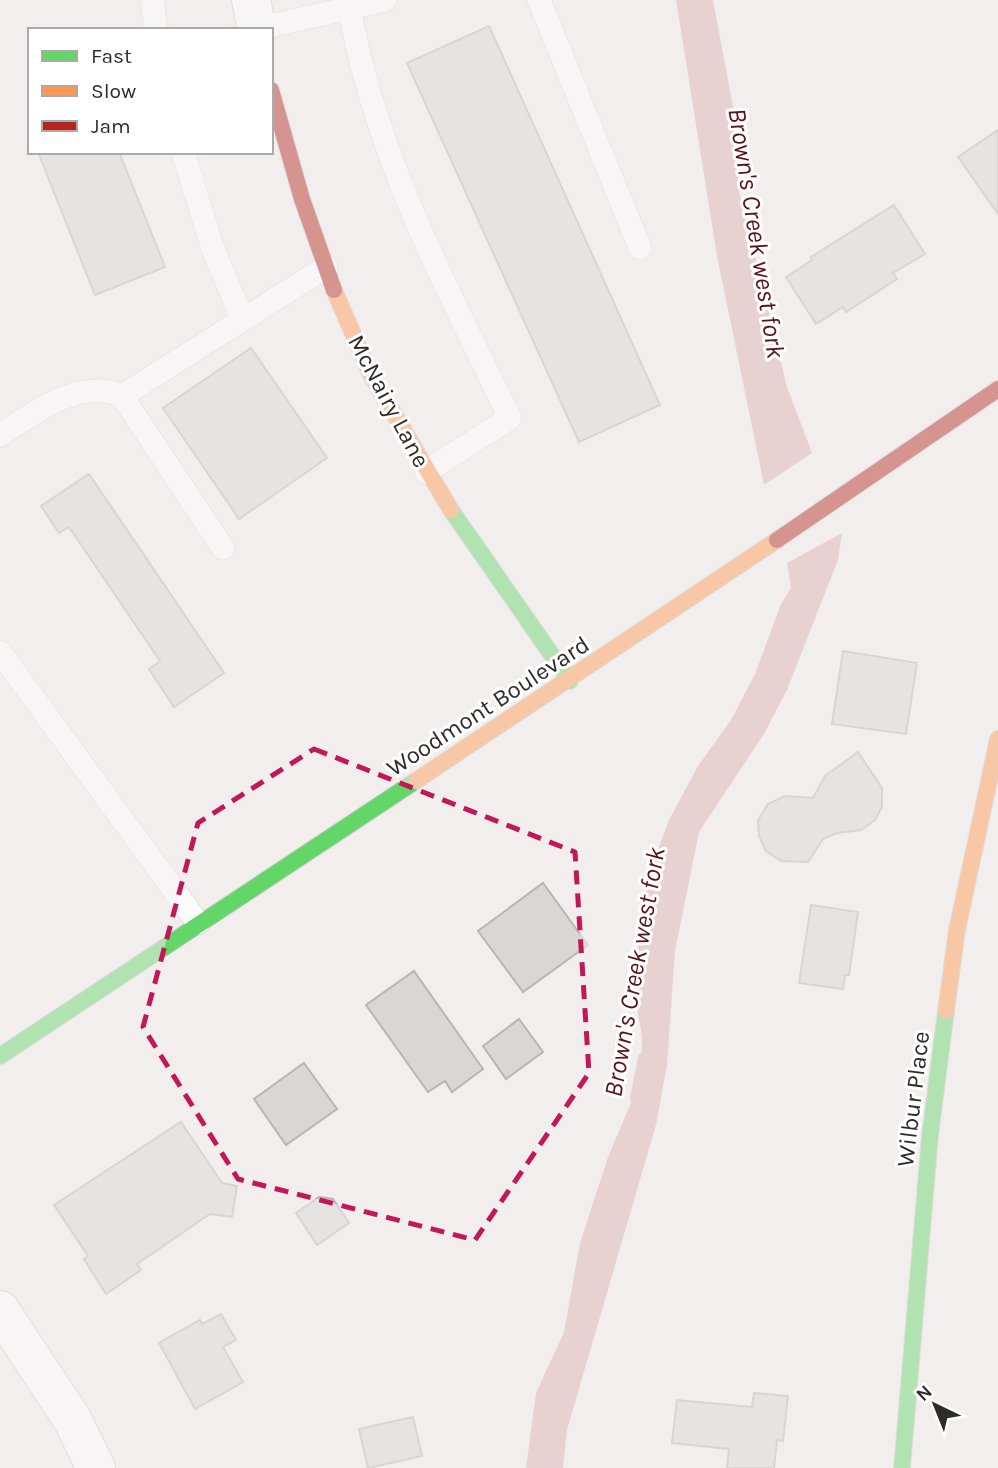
<svg xmlns="http://www.w3.org/2000/svg" width="998" height="1468" viewBox="0 0 998 1468" font-family="Karla,sans-serif">
  <rect width="100%" height="100%" fill="#f2eeee"/>
  <!-- water -->
  <g fill="#dcb0ae">
    <polygon points="676,0 713,0 734,112 739,191 787,387 812,453 764,485 717,256"/>
    <polygon points="842,533 838,560 787,690 764,734 699,832 675,951 667,1065 656,1125 567,1430 563,1468 526,1468 536,1393 564,1332 580,1243 608,1157 641,1079 642,1037 635,994 638,938 649,874 669,820 698,766 731,720 755,674 781,604 791,588 787,563"/>
  </g>
  <g fill="none" stroke-linecap="round" stroke-linejoin="round">
    <!-- stream -->
    <polyline stroke="#dcb0ae" stroke-width="12" points="636,1098 644,1058"/>
  </g>
  <!-- building -->
  <g fill="#d8d7d6" stroke="#b7b6b5" stroke-width="2">
    <polygon points="489,26 660,405 579,442 407,63"/>
    <polygon points="998,130 998,214 958,157"/>
    <polygon points="38,152 119,152 165,267 95,295"/>
    <polygon points="894,205 925,254 893,273 897,279 846,312 843,307 816,324 786,277 812,260 811,257"/>
    <polygon points="251,348 327,458 239,519 163,408"/>
    <polygon points="89,474 224,673 174,707 149,669 160,661 69,527 59,533 41,506"/>
    <polygon points="843,651 917,663 906,734 832,724"/>
    <polygon points="858,752 882,788 882,807 875,820 861,830 837,833 823,839 808,862 781,861 766,851 759,836 758,820 768,804 785,796 813,798 825,776"/>
    <polygon points="543,883 588,945 523,992 478,931"/>
    <polygon points="811,905 858,912 849,975 845,975 843,989 799,983"/>
    <polygon points="414,971 483,1069 452,1092 445,1081 428,1092 366,1005"/>
    <polygon points="519,1019 543,1052 506,1079 483,1046"/>
    <polygon points="304,1063 337,1109 286,1145 254,1099"/>
    <polygon points="181,1122 222,1183 237,1186 232,1217 210,1214 137,1264 141,1270 106,1294 84,1259 88,1256 54,1205"/>
    <polygon points="319,1197 333,1199 349,1223 317,1245 296,1213"/>
    <polygon points="221,1314 236,1340 223,1347 243,1382 195,1409 159,1343 200,1320 202,1324"/>
    <polygon points="754,1393 788,1396 783,1441 777,1440 774,1468 727,1468 729,1449 672,1443 677,1400 752,1407"/>
    <polygon points="413,1417 422,1456 368,1468 359,1429"/>
  </g>
  <g fill="none" stroke-linecap="round" stroke-linejoin="round">
    <defs>
      <g id="lane">
        <polyline points="152,0 156,30"/>
        <path d="M 348,0 C 373,152 444,281 510,418 L 426,472"/>
        <polyline points="539,0 640,248"/>
        <polyline points="256,29 385,0"/>
        <polyline points="183,152 213,249 242,318"/>
        <polyline points="122,396 223,548"/>
        <path d="M 0,435 C 35,413 79,377 122,396 L 326,267"/>
        <polyline points="0,652 198,923"/>
      </g>
      <g id="street">
        <polyline points="251,0 257,30"/>
        <polyline points="0,1310 72,1419 96,1468"/>
      </g>
      <g id="fast">
        <polyline points="451,510 570,681"/>
        <polyline points="0,1056 417,780"/>
        <polyline points="902,1468 930,1136 946,1011"/>
      </g>
      <g id="slow">
        <polyline points="334,290 371,375 451,510"/>
        <polyline points="417,780 777,540"/>
        <polyline points="946,1011 957,930 998,739"/>
      </g>
      <g id="jam">
        <polyline points="271,90 302,199 334,290"/>
        <polyline points="777,540 998,389"/>
      </g>
    </defs>
    <!-- lane casing -->
    <use href="#lane" stroke="#cdcaca" stroke-width="24"/>
    <!-- street casing -->
    <use href="#street" stroke="#cdcaca" stroke-width="40"/>
    <!-- fast casing -->
    <use href="#fast" stroke="#cdcaca" stroke-width="18"/>
    <!-- slow casing -->
    <use href="#slow" stroke="#cdcaca" stroke-width="18"/>
    <!-- jam casing -->
    <use href="#jam" stroke="#cdcaca" stroke-width="18"/>
    <!-- lane -->
    <use href="#lane" stroke="#fdfcfc" stroke-width="23"/>
    <!-- street -->
    <use href="#street" stroke="#fdfcfc" stroke-width="38"/>
    <!-- fast -->
    <use href="#fast" stroke="#63d668" stroke-width="16"/>
    <!-- slow -->
    <use href="#slow" stroke="#ff974d" stroke-width="16"/>
    <!-- jam -->
    <use href="#jam" stroke="#b3261e" stroke-width="16"/>
  </g>
  <!-- marked area -->
  <path d="M0 0H998V1468H0ZM 314,749 L 575,852 L 589,1073 L 475,1240 L 238,1179 L 143,1027 L 198,823 Z" fill="#f2eeee" fill-opacity=".55" fill-rule="evenodd"/>
  <path fill="none" stroke="#c2185b" stroke-width="5" stroke-dasharray="14 9" stroke-linejoin="round" d="M 314,749 L 575,852 L 589,1073 L 475,1240 L 238,1179 L 143,1027 L 198,823 Z"/>
  <g text-anchor="middle" stroke-width="6" stroke-linejoin="round" paint-order="stroke">
    <!-- street labels -->
    <g font-size="24" fill="#2e2b2b" stroke="#fff">
      <text transform="translate(389 401) rotate(62)" y="8">McNairy Lane</text>
      <text transform="translate(488 706) rotate(-33)" y="8">Woodmont Boulevard</text>
      <text transform="translate(913 1099) rotate(-83)" y="8">Wilbur Place</text>
    </g>
    <!-- water labels -->
    <g font-size="26" font-style="italic" fill="#5c1317" stroke="#fff">
      <text transform="translate(757 233) rotate(81)" y="9">Brown's Creek west fork</text>
      <text transform="translate(634 972) rotate(-80)" y="9">Brown's Creek west fork</text>
    </g>
  </g>
  <!-- legend -->
  <rect x="28" y="28" width="245" height="126" fill="#ffffff" stroke="#abaaaa" stroke-width="2"/>
  <rect x="42" y="51" width="35" height="10" fill="#63d668" stroke="#abaaaa" stroke-width="2"/>
  <text x="91" y="63" font-size="21" fill="#2e2b2b">Fast</text>
  <rect x="42" y="86" width="35" height="10" fill="#ff974d" stroke="#abaaaa" stroke-width="2"/>
  <text x="91" y="98" font-size="21" fill="#2e2b2b">Slow</text>
  <rect x="42" y="121" width="35" height="10" fill="#b3261e" stroke="#abaaaa" stroke-width="2"/>
  <text x="91" y="133" font-size="21" fill="#2e2b2b">Jam</text>
  <!-- north arrow -->
  <g transform="translate(935 1405) rotate(317)" stroke="#ffffff" stroke-width="5" paint-order="stroke">
  <path d="M0-5L12 26L0 18L-12 26Z" fill="#2e2b2b"/>
  <text y="-10" font-size="19" font-weight="bold" text-anchor="middle" fill="#2e2b2b">N</text>
  </g>
</svg>
